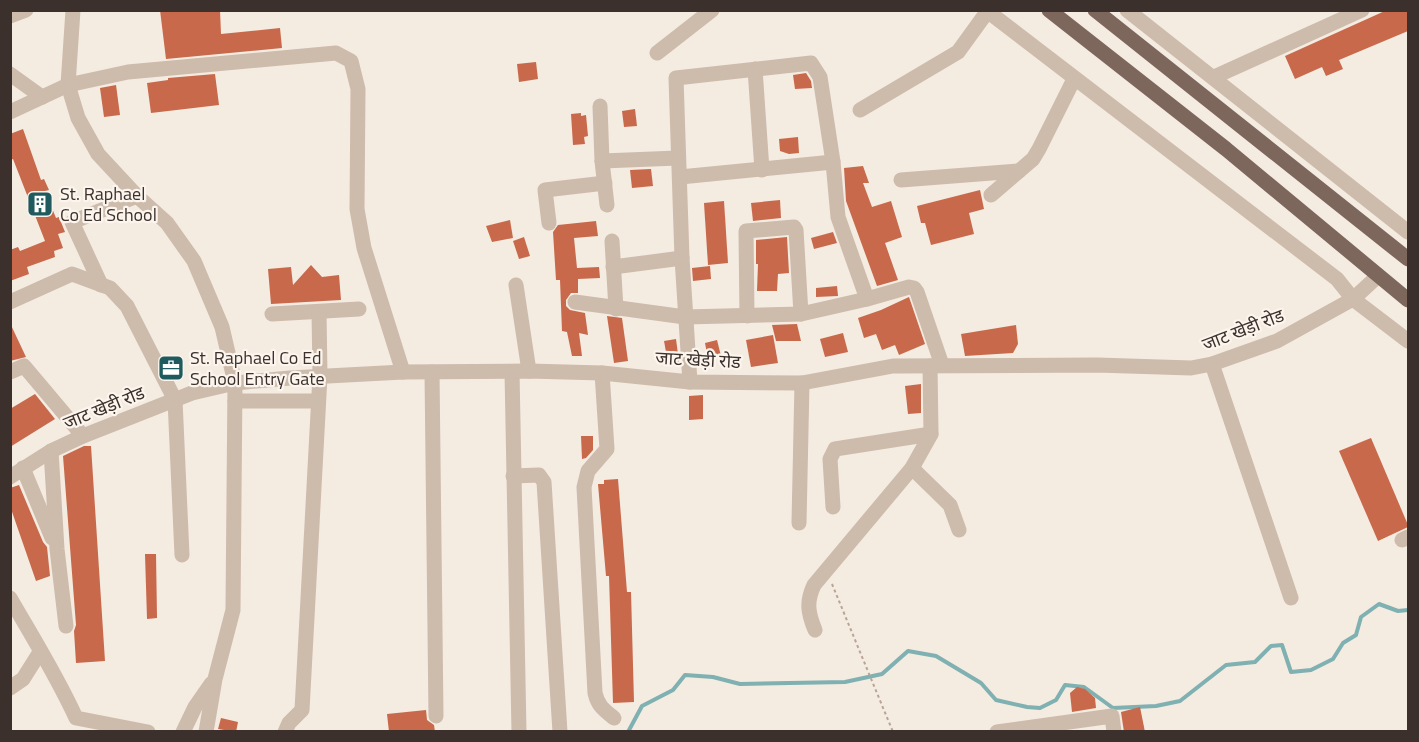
<svg xmlns="http://www.w3.org/2000/svg" width="1419" height="742" viewBox="0 0 1419 742" font-family="'Titillium Web','Noto Sans Devanagari',sans-serif">
  <rect width="100%" height="100%" fill="#f4ebe1"/>
  <g fill="none" stroke-linecap="round" stroke-linejoin="round">
    <!-- stream -->
    <polyline stroke="#7fb0b2" stroke-width="4" points="628,732 642,706 673,690 685,675 713,677 740,684 845,682 882,674 908,651 936,656 981,683 996,700 1027,707 1040,708 1056,700 1065,685 1084,687 1113,708 1156,706 1180,701 1226,665 1255,662 1271,646 1282,645 1291,672 1311,670 1333,659 1343,643 1356,635 1361,617 1379,604 1398,611 1408,610"/>
  </g>
  <!-- building -->
  <g fill="#c8694b">
    <polygon points="160,10 220,10 221,34 280,28 282,48 166,59"/>
    <polygon points="1387,10 1408,10 1408,31 1339,60 1343,69 1326,76 1322,67 1295,79 1285,56"/>
    <polygon points="536,62 538,79 519,82 517,64"/>
    <polygon points="806,73 811,81 812,88 795,89 793,75"/>
    <polygon points="215,74 219,105 151,113 147,83 168,80 168,78"/>
    <polygon points="116,85 120,115 104,117 100,88"/>
    <polygon points="635,109 637,126 624,127 622,111"/>
    <polygon points="581,113 581,116 586,115 588,136 584,137 585,144 573,145 571,114"/>
    <polygon points="23,129 41,180 44,179 49,190 45,191 56,218 59,217 65,232 58,234 63,248 54,251 55,257 27,267 29,274 10,281 10,250 18,247 20,251 45,241 13,159 10,160 10,134"/>
    <polygon points="798,137 799,153 789,154 780,151 779,139"/>
    <polygon points="863,166 869,183 863,183 872,207 891,201 902,237 885,243 898,280 877,286 846,201 844,168"/>
    <polygon points="651,169 653,186 632,188 630,170"/>
    <polygon points="980,190 984,209 969,213 974,234 931,245 925,223 921,223 917,206"/>
    <polygon points="780,200 781,218 753,221 751,203"/>
    <polygon points="724,201 728,263 708,265 704,203"/>
    <polygon points="510,220 513,238 492,242 486,226"/>
    <polygon points="596,221 598,236 574,238 577,268 599,267 600,278 578,279 578,293 571,293 566,300 566,306 570,310 585,313 588,335 579,333 582,356 572,356 567,332 562,331 560,280 556,280 553,232 558,225"/>
    <polygon points="833,232 837,243 814,249 811,238"/>
    <polygon points="524,237 530,256 519,259 513,241"/>
    <polygon points="787,237 789,273 778,274 777,291 757,291 758,264 756,264 756,240"/>
    <polygon points="311,265 322,277 339,275 341,300 271,304 268,269 291,267 293,285"/>
    <polygon points="710,266 711,279 693,281 692,268"/>
    <polygon points="837,286 838,296 816,297 816,288"/>
    <polygon points="909,297 925,344 899,355 895,345 882,350 876,334 864,338 858,318 881,310"/>
    <polygon points="607,316 622,318 628,361 614,363"/>
    <polygon points="10,323 26,357 10,361"/>
    <polygon points="797,324 801,341 776,341 772,325"/>
    <polygon points="1016,325 1018,344 1013,353 965,356 961,334"/>
    <polygon points="843,333 848,352 825,357 820,339"/>
    <polygon points="773,335 778,363 751,367 746,340"/>
    <polygon points="676,339 679,362 668,363 664,341"/>
    <polygon points="717,340 721,356 708,359 705,343"/>
    <polygon points="921,384 921,413 908,414 905,386"/>
    <polygon points="35,394 55,419 10,447 10,409"/>
    <polygon points="703,395 703,419 689,420 689,396"/>
    <polygon points="581,436 593,436 593,450 586,458 582,459"/>
    <polygon points="1371,438 1408,525 1408,527 1378,541 1339,451"/>
    <polygon points="84,446 91,446 105,661 76,663 74,631 76,625 63,456"/>
    <polygon points="618,479 627,592 631,592 634,702 613,703 609,576 606,576 598,484 604,484 604,480"/>
    <polygon points="19,485 43,542 47,547 50,576 36,581 10,506 10,488"/>
    <polygon points="145,554 156,554 157,618 147,619"/>
    <polygon points="1077,687 1085,689 1095,698 1096,708 1072,712 1070,693"/>
    <polygon points="1140,707 1145,732 1124,732 1121,712"/>
    <polygon points="426,710 427,720 434,725 435,732 389,732 387,714"/>
    <polygon points="221,718 238,722 236,732 218,729"/>
  </g>
  <g fill="none" stroke-linecap="round" stroke-linejoin="round">
    <!-- path -->
    <polyline stroke="#b9a596" stroke-width="2" stroke-dasharray="3 3" stroke-linecap="butt" points="832,584 893,732"/>
    <!-- minor -->
    <g stroke="#cdbbac" stroke-width="15">
      <polyline points="73,10 68,85 78,118 98,154 137,196 167,223 194,261 222,327 235,383 233,610 215,679 206,732"/>
      <polyline points="986,10 1337,279 1353,299 1408,341"/>
      <polyline points="1127,10 1408,232"/>
      <polyline points="10,16 26,10"/>
      <polyline points="657,53 712,10"/>
      <polyline points="755,69 762,170"/>
      <polyline points="10,74 42,97"/>
      <polyline points="1214,77 1362,10"/>
      <polyline points="600,106 602,161 607,205"/>
      <polyline points="860,110 958,52 987,12"/>
      <polyline points="10,112 68,85 128,72 336,53 351,61 358,89 357,209 364,248 403,372"/>
      <polyline points="602,161 678,158"/>
      <polyline points="680,177 833,162"/>
      <polyline points="901,180 1019,171"/>
      <polyline points="991,195 1033,159 1039,149 1074,79"/>
      <polyline points="549,223 545,190 605,183"/>
      <polyline points="612,241 616,309"/>
      <polyline points="613,267 682,258"/>
      <polyline points="101,285 72,222 137,196"/>
      <polyline points="516,285 529,371"/>
      <polyline points="10,302 72,274 110,288 127,306 175,400 182,555"/>
      <polyline points="575,302 685,317 801,314 867,299 909,287 914,288 917,292 942,365"/>
      <polyline points="272,314 359,309"/>
      <polyline points="747,316 746,231 794,227 796,230 801,314"/>
      <polyline points="1212,364 1291,598"/>
      <polyline points="10,372 24,366 83,436"/>
      <polyline points="432,372 436,716"/>
      <polyline points="512,372 519,732"/>
      <path d="M 602,373 L 607,449 L 588,471 L 584,487 L 595,693 C 598,706 604,710 614,718"/>
      <polyline points="690,382 682,258 676,78 811,63 820,77 833,162 838,217 867,299"/>
      <polyline points="235,401 318,401"/>
      <polyline points="51,451 57,549 66,626"/>
      <polyline points="23,468 52,538"/>
      <polyline points="912,468 950,505 959,530"/>
      <polyline points="513,476 539,475 544,482 560,732"/>
      <polyline points="10,477 51,451 83,436 192,393 235,383 290,378 403,372 529,371 602,373 690,382 802,383 893,366 1097,365 1191,368 1212,364 1277,341 1353,299 1378,276"/>
      <polyline points="833,507 830,459 835,449 931,434"/>
      <polyline points="799,523 802,383"/>
      <polyline points="1402,540 1408,537"/>
      <path d="M 10,598 C 33,638 57,676 76,718 L 148,732"/>
      <path d="M 815,630 C 808,613 806,602 814,585 L 912,468 L 931,434 L 930,366"/>
      <polyline points="10,688 23,679 40,652"/>
      <polyline points="183,732 195,707 211,684"/>
      <polyline points="285,732 289,723 302,710 320,376 319,312"/>
      <polyline points="997,732 1112,716 1114,732"/>
    </g>
    <!-- major -->
    <g stroke="#7d675c" stroke-width="15">
      <polyline points="1049,10 1226,149 1408,300"/>
      <polyline points="1095,10 1408,259"/>
    </g>
  </g>
  <!-- icons -->
  <defs>
    <symbol id="building-square" viewBox="-11 -11 22 22"><rect x="-9" y="-9" width="18" height="18" rx="4" fill="#1f5a5e" stroke="#fbf5ee"/><path d="M-4-6H4V6H1V3H-1V6H-4ZM-2.5-4.3h1.7v1.8h-1.7ZM.8-4.3h1.7v1.8H.8ZM-2.5-1h1.7V.8h-1.7ZM.8-1h1.7V.8H.8Z" fill="#fff"/></symbol>
    <symbol id="office-square" viewBox="-11 -11 22 22"><rect x="-9" y="-9" width="18" height="18" rx="4" fill="#1f5a5e" stroke="#fbf5ee"/><path d="M-6-3h4V-5.5h4V-3h4V5H-6ZM-1-4.5V-3h2v-1.5ZM-6 0V1H6V0Z" fill="#fff"/></symbol>
  </defs>
  <g fill-rule="evenodd">
    <use href="#building-square" x="25" y="189" width="30" height="30"/>
    <use href="#office-square" x="156" y="353" width="30" height="30"/>
  </g>
  <g text-anchor="middle" stroke-width="4.5" stroke-linejoin="round" paint-order="stroke">
    <!-- poi labels -->
    <g font-size="18" fill="#3b302b" stroke="#fbf5ee" text-anchor="start">
      <text x="60" y="200">St. Raphael<tspan x="60" dy="21">Co Ed School</tspan></text>
      <text x="190" y="364">St. Raphael Co Ed<tspan x="190" dy="21">School Entry Gate</tspan></text>
    </g>
    <!-- street labels -->
    <g font-size="18" fill="#3b302b" stroke="#fbf5ee">
      <text transform="translate(1243 330) rotate(-21)" y="6">जाट खेड़ी रोड</text>
      <text transform="translate(698 360) rotate(3)" y="6">जाट खेड़ी रोड</text>
      <text transform="translate(104 408) rotate(-22)" y="6">जाट खेड़ी रोड</text>
    </g>
  </g>
  <!-- border -->
  <rect width="1419" height="742" fill="none" stroke="#3b302b" stroke-width="24"/>
</svg>
